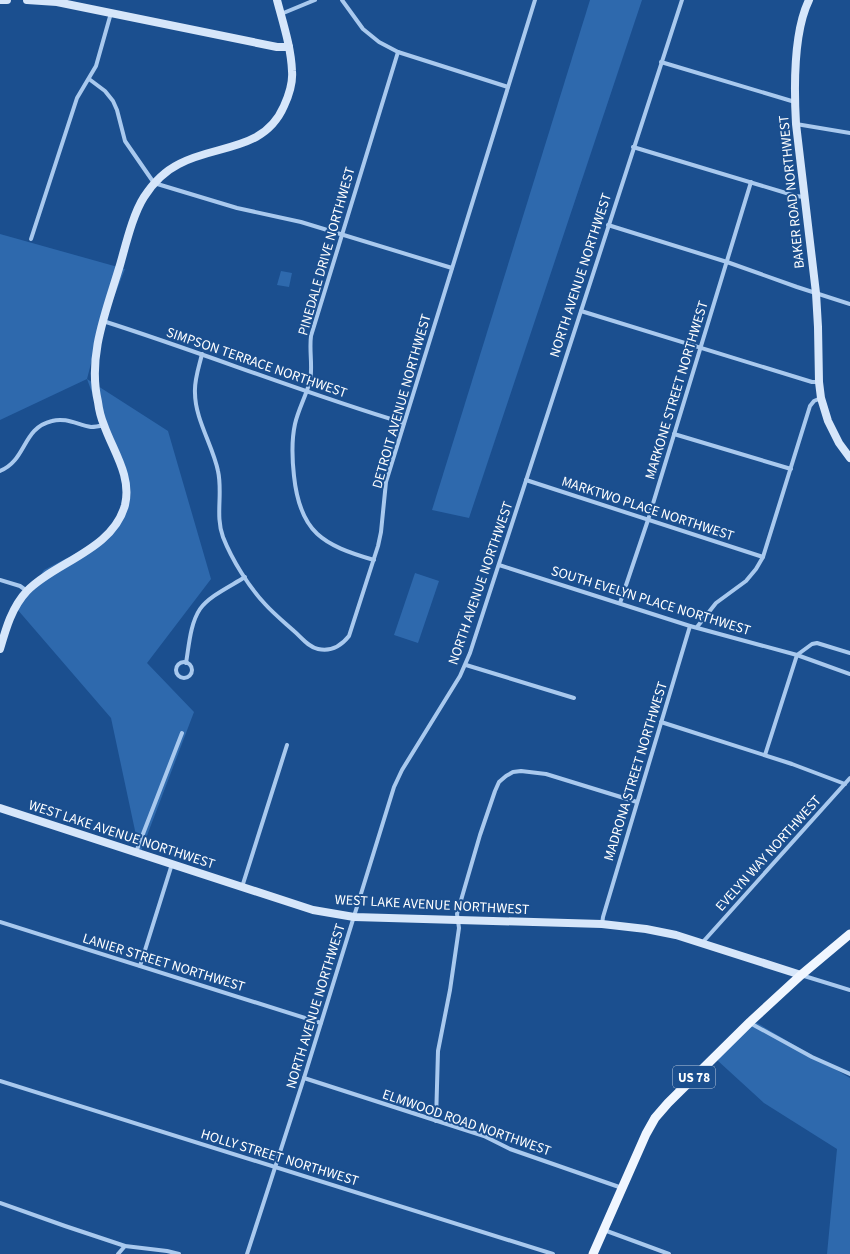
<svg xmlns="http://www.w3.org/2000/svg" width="850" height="1254" viewBox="0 0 850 1254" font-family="'Source Sans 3',sans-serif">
  <rect width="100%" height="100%" fill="#1b4f8f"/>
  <!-- green -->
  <g fill="#2e69ad">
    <polygon points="590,0 642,0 469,518 432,510"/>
    <polygon points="0,234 125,269 97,340 87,379 168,431 211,579 147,663 194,712 140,854 111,718 17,609 44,570 109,536 126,503 121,471 87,379 0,420"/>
    <polygon points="281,271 292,273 289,287 277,285"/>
    <polygon points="415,573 439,581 418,643 394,635"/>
    <polygon points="752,1020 850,1078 850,1254 827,1254 837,1149 764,1103 717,1060"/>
  </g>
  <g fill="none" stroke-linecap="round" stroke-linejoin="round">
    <!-- street -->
    <g stroke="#a9c9ee" stroke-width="4">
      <polyline points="342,0 363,29 379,42 398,52 508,87"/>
      <polyline points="281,14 315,0"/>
      <polyline points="661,62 795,102"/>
      <polyline points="89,79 105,91 113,101 117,110 125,141 154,183 237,208 301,222 452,268"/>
      <polyline points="796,124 850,133"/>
      <polyline points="633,147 796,196 804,197"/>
      <polyline points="608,225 727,262 797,287 850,304"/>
      <polyline points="31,239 77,98 96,66 111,13"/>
      <polyline points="581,311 812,382 819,382"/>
      <path d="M 103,321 C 204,353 303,393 404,423"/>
      <path d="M 202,354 C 199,367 194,380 195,393 C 195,419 213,446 218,471 C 223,493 215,516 223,537 C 232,560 249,587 265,604 C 274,614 284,622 294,631 C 301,637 308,647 318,649 C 331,652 341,646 349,636 L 378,546 L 381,532 L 386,482 L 535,0"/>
      <polyline points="674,434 791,469"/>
      <path d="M 0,471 C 27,460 22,428 52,421 C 66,417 78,425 91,427 C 95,427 100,426 104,425"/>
      <polyline points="526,480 763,557"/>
      <path d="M 374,560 C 323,545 300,533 294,476 C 292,458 291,442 295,424 C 298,410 306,396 310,381 C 313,367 309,351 311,336 L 398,52"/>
      <polyline points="499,565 690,626 797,655 850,674"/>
      <polyline points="0,580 20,586 27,591"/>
      <polyline points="620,603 648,520 751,182"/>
      <polyline points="697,627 716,603 746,581 756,569 763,557 810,406 814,401 821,398"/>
      <polyline points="797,655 812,644 817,643 850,653"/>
      <circle cx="184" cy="670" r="8"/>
      <path d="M 186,663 C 189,646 190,624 200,609 C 209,596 231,586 245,577"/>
      <polyline points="466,665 574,698"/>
      <polyline points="661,722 792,764 845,784"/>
      <polyline points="765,755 797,655"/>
      <polyline points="136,852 182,733"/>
      <polyline points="242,887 287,745"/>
      <polyline points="0,922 321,1023"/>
      <polyline points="602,924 603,917 690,626"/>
      <polyline points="702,943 850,778"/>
      <polyline points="140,966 172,864"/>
      <polyline points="801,975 850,990"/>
      <polyline points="750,1023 812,1057 850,1074"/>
      <polyline points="304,1078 484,1136 510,1149 622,1188"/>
      <polyline points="0,1081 553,1254"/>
      <polyline points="436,1121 438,1051 450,990 459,928 457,914 480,835 495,791 499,782 506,776 513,772 521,771 546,774 637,802"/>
      <polyline points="0,1203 65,1226 125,1246 167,1251 179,1254"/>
      <polyline points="604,1230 669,1254"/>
      <polyline points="118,1254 125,1246"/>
      <polyline points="247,1254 304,1078 394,787 402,770 460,676 470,653 682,0"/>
    </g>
    <!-- secondary -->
    <g stroke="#d6e6fa" stroke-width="8">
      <polyline points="0,0 7,0"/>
      <polyline points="27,0 57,2 277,47 289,47"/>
      <path d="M 809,0 C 793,33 794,88 796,124 L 816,293 L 818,327 L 819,382 L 821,398 L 828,421 L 839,443 L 850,458"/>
      <path d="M 0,649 C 6,628 12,607 27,591 C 55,562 113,550 125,505 C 132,476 113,451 104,425 C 101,418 99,410 98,402 C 87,355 107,309 120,265 C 126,244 133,214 144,197 C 153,183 165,171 179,164 C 216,144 264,152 284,106 C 289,95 293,82 292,71 C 291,47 283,23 277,0"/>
      <polyline points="0,808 313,910 354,917 602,924 646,929 676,935 801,975"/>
    </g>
    <!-- primary -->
    <polyline stroke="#f0f6ff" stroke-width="9" points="593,1254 646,1134 655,1118 668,1103 750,1022 801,975 850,934"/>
  </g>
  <g text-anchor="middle" stroke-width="4" stroke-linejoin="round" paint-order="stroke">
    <!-- shield labels -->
    <rect fill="#1b4f8f" stroke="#bbcadd" stroke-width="1" x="673" y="1066" width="42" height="22" rx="3"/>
    <g font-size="13" font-weight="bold" fill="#fff">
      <text x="694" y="1082">US 78</text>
    </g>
    <!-- street labels -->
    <g font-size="14" fill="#fff" stroke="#1b4f8f">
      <text transform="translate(791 192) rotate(-96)" y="5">BAKER ROAD NORTHWEST</text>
      <text transform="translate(326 251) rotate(-74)" y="5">PINEDALE DRIVE NORTHWEST</text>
      <text transform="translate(580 275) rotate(-72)" y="5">NORTH AVENUE NORTHWEST</text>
      <text transform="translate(257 362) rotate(19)" y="5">SIMPSON TERRACE NORTHWEST</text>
      <text transform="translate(676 390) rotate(-73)" y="5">MARKONE STREET NORTHWEST</text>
      <text transform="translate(401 401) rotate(-74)" y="5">DETROIT AVENUE NORTHWEST</text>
      <text transform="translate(648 508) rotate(18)" y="5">MARKTWO PLACE NORTHWEST</text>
      <text transform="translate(480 583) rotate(-71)" y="5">NORTH AVENUE NORTHWEST</text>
      <text transform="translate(651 600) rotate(17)" y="5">SOUTH EVELYN PLACE NORTHWEST</text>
      <text transform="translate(635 771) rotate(-73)" y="5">MADRONA STREET NORTHWEST</text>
      <text transform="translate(122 834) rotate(18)" y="5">WEST LAKE AVENUE NORTHWEST</text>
      <text transform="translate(768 853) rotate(-48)" y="5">EVELYN WAY NORTHWEST</text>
      <text transform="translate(432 904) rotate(3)" y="5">WEST LAKE AVENUE NORTHWEST</text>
      <text transform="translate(164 962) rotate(17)" y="5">LANIER STREET NORTHWEST</text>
      <text transform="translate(315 1006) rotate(-73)" y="5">NORTH AVENUE NORTHWEST</text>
      <text transform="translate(467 1122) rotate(19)" y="5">ELMWOOD ROAD NORTHWEST</text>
      <text transform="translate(280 1157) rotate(17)" y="5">HOLLY STREET NORTHWEST</text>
    </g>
  </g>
</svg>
